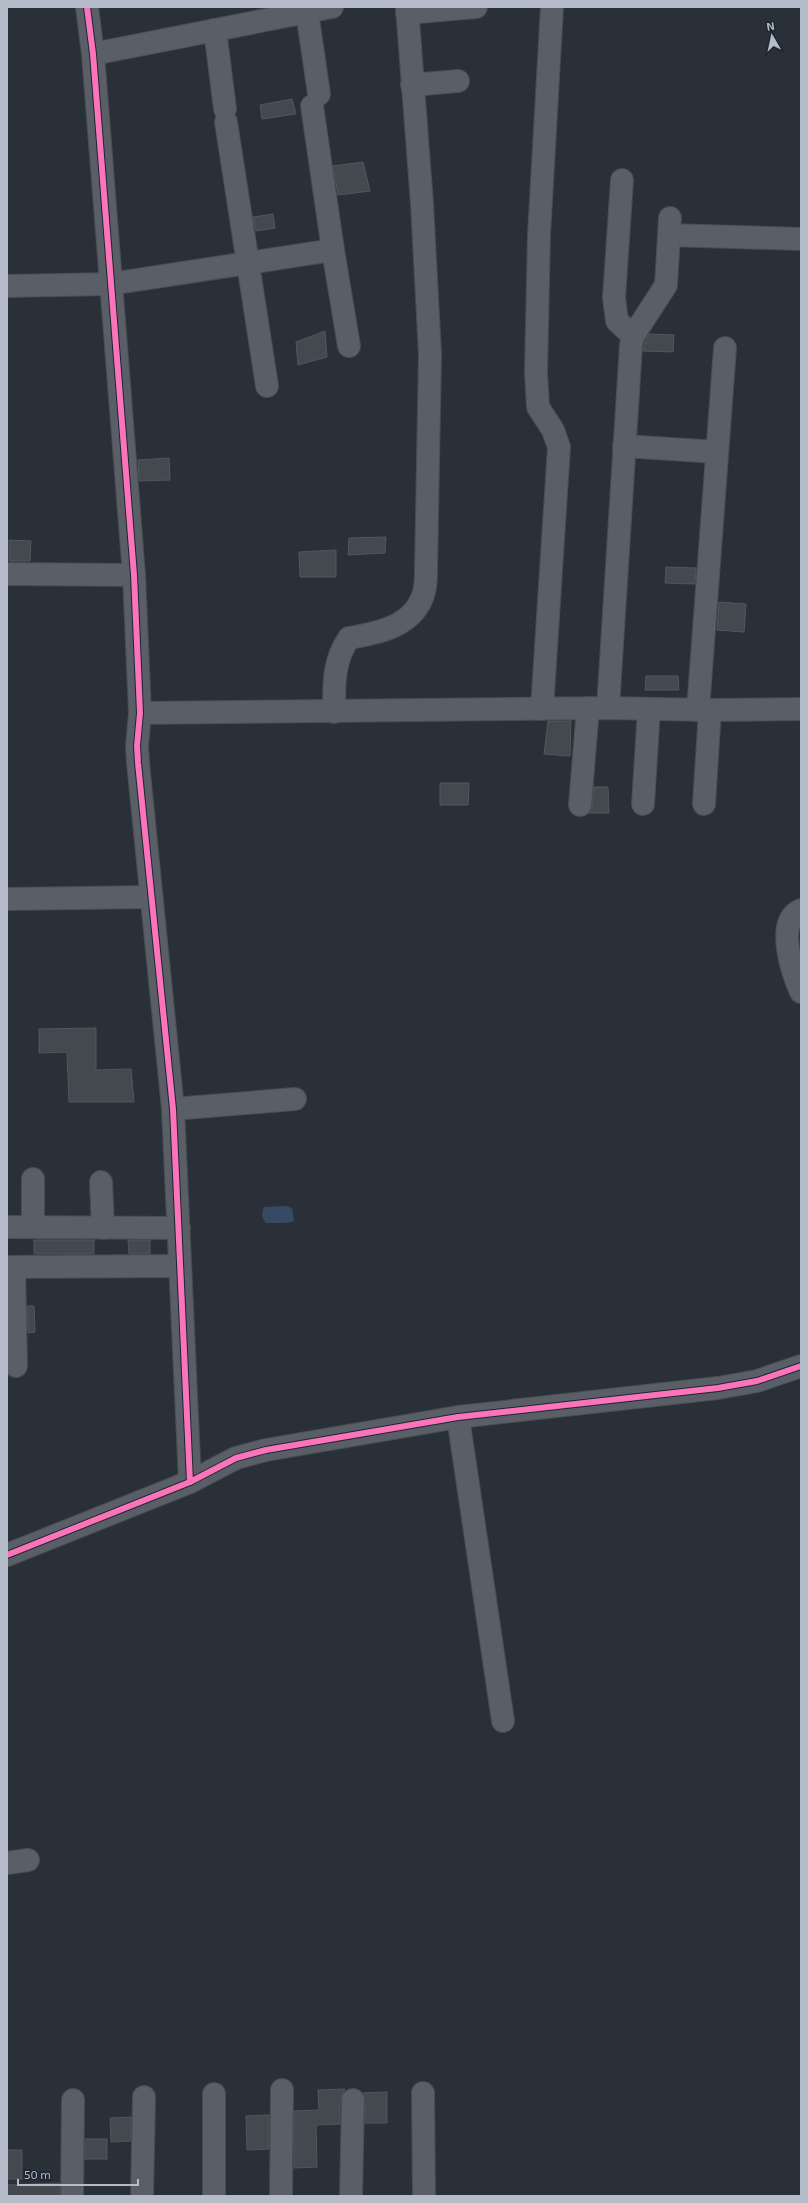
<svg xmlns="http://www.w3.org/2000/svg" width="808" height="2203" viewBox="0 0 808 2203" font-family="'Exo 2',sans-serif">
  <rect width="100%" height="100%" fill="#2a3038"/>
  <!-- water -->
  <path fill="#384963" d="M 286,1206 L 292,1208 L 294,1221 L 286,1223 L 266,1223 C 262,1218 261,1214 264,1207 Z"/>
  <!-- building -->
  <g fill="#444950" stroke="#52575f">
    <polygon points="292,99 296,114 262,119 260,105"/>
    <polygon points="363,162 370,191 338,195 333,166"/>
    <polygon points="273,214 275,228 256,231 253,217"/>
    <polygon points="325,331 327,357 298,365 296,342"/>
    <polygon points="649,334 674,335 673,352 643,351 645,341"/>
    <polygon points="169,458 170,480 139,481 138,460"/>
    <polygon points="386,537 385,553 348,555 349,538"/>
    <polygon points="9,540 31,541 30,561 9,561"/>
    <polygon points="336,550 336,577 300,577 299,552"/>
    <polygon points="666,567 696,568 695,584 665,583"/>
    <polygon points="719,602 746,604 744,632 717,630"/>
    <polygon points="646,676 678,676 679,690 645,690"/>
    <polygon points="548,721 571,721 570,756 544,754"/>
    <polygon points="440,783 469,783 468,805 440,805"/>
    <polygon points="594,787 608,787 609,813 589,813 592,806"/>
    <polygon points="96,1028 96,1070 131,1069 134,1102 69,1102 67,1052 39,1053 39,1029"/>
    <rect x="34" y="1240" width="60" height="14"/>
    <polygon points="128,1240 150,1240 150,1254 129,1254"/>
    <polygon points="27,1306 34,1306 35,1332 28,1333"/>
    <polygon points="345,2089 340,2100 340,2124 316,2125 317,2167 294,2168 294,2111 319,2110 318,2090"/>
    <polygon points="387,2092 387,2123 365,2123 366,2100 363,2093"/>
    <polygon points="269,2115 269,2149 247,2150 246,2116"/>
    <polygon points="131,2117 131,2141 111,2142 110,2118"/>
    <rect x="85" y="2139" width="22" height="20"/>
    <rect x="7" y="2150" width="15" height="29"/>
    <polygon points="60,2183 60,2196 7,2196 7,2185"/>
  </g>
  <g fill="none" stroke-linecap="round" stroke-linejoin="round">
    <defs>
      <g id="minor">
        <polyline points="87,7 93,54 134,575 140,713 137,746 138,763 173,1109 190,1482"/>
        <polyline points="307,12 319,94"/>
        <polyline points="407,13 476,7"/>
        <polyline points="215,30 225,109"/>
        <polyline points="93,54 332,7"/>
        <polyline points="412,85 458,81"/>
        <polyline points="312,106 333,250 349,346"/>
        <polyline points="226,122 267,386"/>
        <polyline points="622,180 614,298 617,321 633,336"/>
        <polyline points="669,235 801,239"/>
        <polyline points="7,286 110,284 333,250"/>
        <polyline points="624,446 717,452"/>
        <polyline points="7,574 134,575"/>
        <polyline points="608,708 631,345 633,336 666,285 670,218"/>
        <polyline points="542,709 559,447 553,430 538,407 536,372 539,235 552,7"/>
        <polyline points="698,710 725,348"/>
        <path d="M 334,712 C 334,685 333,661 349,638 C 379,633 415,626 424,592 C 426,585 426,577 426,570 L 430,354 L 422,204 L 407,7"/>
        <polyline points="140,713 608,708 710,710 801,709"/>
        <polyline points="643,804 649,709"/>
        <polyline points="704,804 710,710"/>
        <polyline points="580,805 588,708"/>
        <polyline points="7,899 151,897"/>
        <path d="M 801,910 C 775,921 792,972 801,992"/>
        <polyline points="173,1109 295,1099"/>
        <polyline points="101,1182 103,1228"/>
        <polyline points="7,1227 179,1228"/>
        <polyline points="33,1227 33,1179"/>
        <polyline points="7,1267 180,1266"/>
        <polyline points="14,1267 16,1366"/>
        <polyline points="458,1417 503,1721"/>
        <polyline points="7,1555 190,1482 236,1458 266,1450 458,1417 718,1388 757,1381 801,1366"/>
        <polyline points="7,1863 28,1860"/>
        <polyline points="423,2093 424,2196"/>
        <polyline points="72,2196 73,2100"/>
        <polyline points="142,2196 144,2097"/>
        <polyline points="214,2196 214,2094"/>
        <polyline points="281,2196 282,2090"/>
        <polyline points="351,2196 353,2100"/>
      </g>
    </defs>
    <!-- minor casing -->
    <use href="#minor" stroke="#484c53" stroke-width="24"/>
    <!-- minor -->
    <use href="#minor" stroke="#5a5e66" stroke-width="22"/>
    <defs>
      <g id="cycleway">
        <polyline points="87,7 93,54 134,575 140,713 137,746 138,763 173,1109 190,1482"/>
        <polyline points="7,1555 190,1482 236,1458 266,1450 458,1417 718,1388 757,1381 801,1366"/>
      </g>
    </defs>
    <!-- cycleway casing -->
    <use href="#cycleway" stroke="#1d2633" stroke-width="8"/>
    <!-- cycleway -->
    <use href="#cycleway" stroke="#fb73b8" stroke-width="6"/>
  </g>
  <!-- border -->
  <rect width="808" height="2203" fill="none" stroke="#b4bcc9" stroke-width="16"/>
  <!-- north arrow -->
  <g transform="translate(772 36) rotate(351)" stroke="#1d2633" stroke-width="3" paint-order="stroke">
  <path d="M0-3L7 15L0 10L-7 15Z" fill="#b4bcc9"/>
  <text y="-6" font-size="11" font-weight="bold" text-anchor="middle" fill="#b4bcc9">N</text>
  </g>
  <!-- scale -->
  <path d="M18 2179v6h120v-6" fill="none" stroke="#b4bcc9" stroke-width="2"/>
  <text x="24" y="2179" font-size="12" fill="#b4bcc9" stroke="#1d2633" stroke-width="3" paint-order="stroke">50 m</text>
</svg>
